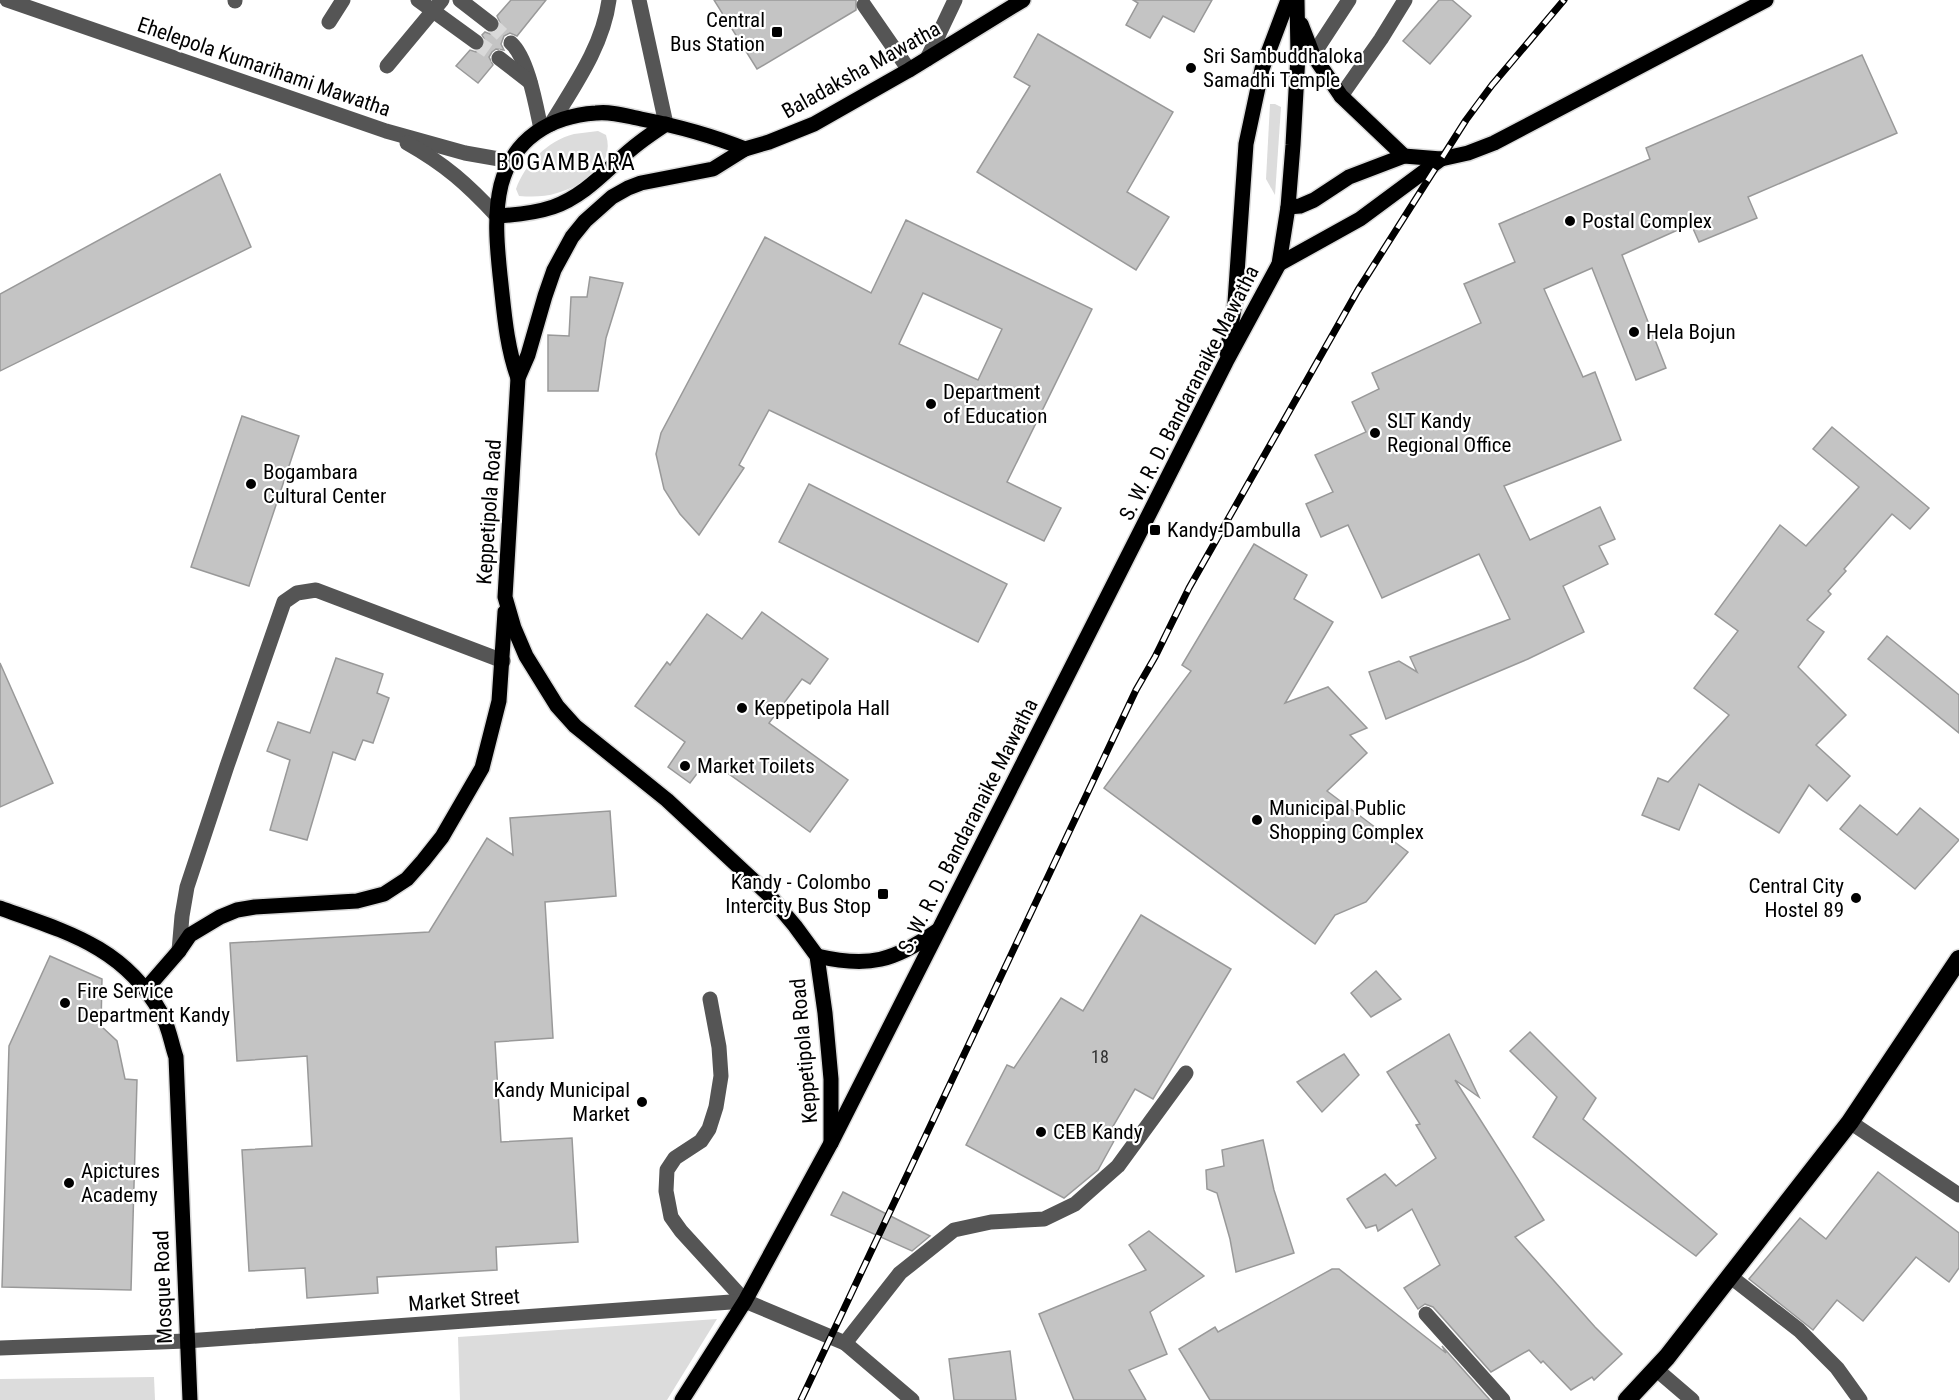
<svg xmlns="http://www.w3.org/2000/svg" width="1959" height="1400" viewBox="0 0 1959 1400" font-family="'Roboto Condensed',sans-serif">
  <rect width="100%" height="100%" fill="#fff"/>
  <!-- green -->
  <g fill="#dcdcdc">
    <polygon points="1270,104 1275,104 1281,107 1275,195 1266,179"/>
    <path d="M 598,131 L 606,135 C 616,166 582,186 557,193 C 545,197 532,197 519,196 L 516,189 C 525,164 547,141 574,134 C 582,133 590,132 598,131 Z"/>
    <polygon points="717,1319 667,1400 460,1400 458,1337"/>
    <polygon points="154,1377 155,1400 0,1400 0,1379"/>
  </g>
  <!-- building -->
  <g fill="#c4c4c4" stroke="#999" stroke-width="1.5" fill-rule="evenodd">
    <polygon points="511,0 546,0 517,36 510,33 504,36 501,44 504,50 496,49 492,52 489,57 493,65 478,83 456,66 470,50 476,52 483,48 486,42 482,35 485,32 490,34 498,30 501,25 497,16"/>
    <polygon points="714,0 856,0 856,10 757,69"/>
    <polygon points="1133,0 1212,0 1194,32 1163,16 1150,38 1126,25 1138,3"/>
    <polygon points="1439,0 1452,0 1471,16 1430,64 1403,41"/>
    <polygon points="1038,34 1173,112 1127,192 1169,217 1136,270 977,172 1030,86 1014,77"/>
    <polygon points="1862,55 1897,133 1748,197 1757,218 1699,242 1691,224 1622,255 1666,368 1636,380 1592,268 1544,289 1583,377 1595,372 1621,440 1504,486 1530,540 1600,507 1615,539 1599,546 1608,564 1563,586 1584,632 1528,659 1386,719 1369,672 1399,661 1417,672 1410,657 1510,619 1479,554 1382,598 1348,525 1321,537 1306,504 1333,492 1315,455 1366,432 1352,402 1379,389 1372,373 1481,323 1464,284 1515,262 1499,224 1650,159 1646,148"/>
    <polygon points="220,174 251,247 0,371 0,294"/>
    <path d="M 906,220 L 1092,309 L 1007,482 L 1061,508 L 1044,541 L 769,410 L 739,465 L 744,468 L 699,535 L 680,514 L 664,489 L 656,454 L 661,433 L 765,237 L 871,293 ZM 923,293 L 1002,329 L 978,380 L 899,344 Z"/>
    <polygon points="590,277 623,283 606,338 598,391 548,391 548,335 569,336 571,297 587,297"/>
    <polygon points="242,416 299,436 249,586 191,567"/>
    <polygon points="1832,427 1929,508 1910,529 1892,514 1844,569 1846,571 1828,591 1831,594 1807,620 1824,632 1798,667 1846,715 1816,745 1850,776 1827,801 1809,785 1779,833 1699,784 1679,830 1642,815 1658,778 1668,782 1729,715 1694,688 1738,631 1715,614 1780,525 1806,546 1859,487 1813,449"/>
    <polygon points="809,484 1007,584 978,642 779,542"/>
    <polygon points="1254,544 1307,575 1294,599 1333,622 1285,703 1328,687 1367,728 1350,735 1367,753 1327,791 1408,852 1366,902 1335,915 1315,944 1104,788 1191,671 1182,665"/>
    <polygon points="762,612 828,659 810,684 802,679 769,723 848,780 810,832 708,759 690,783 668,767 685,742 635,706 667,662 670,665 707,614 742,639"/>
    <polygon points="1887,636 1959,695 1959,733 1868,659"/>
    <polygon points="336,658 383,674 377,693 389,698 373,743 363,740 355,760 333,752 307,840 270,830 290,760 267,751 278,722 310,733"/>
    <polygon points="0,663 53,783 0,807"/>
    <polygon points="1860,805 1897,835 1920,808 1959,840 1915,889 1840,829"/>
    <polygon points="610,811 616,896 545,902 553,1038 495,1042 501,1142 572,1138 578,1242 496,1247 497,1270 377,1277 378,1293 307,1298 305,1268 249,1271 242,1150 312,1146 307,1056 237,1061 230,943 429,932 487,838 513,855 510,818"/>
    <polygon points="1141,915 1231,969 1153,1099 1135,1089 1106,1138 1114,1141 1098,1170 1064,1198 966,1145 1007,1065 1014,1068 1061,998 1083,1011"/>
    <polygon points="50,956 102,979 101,1026 117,1041 125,1079 137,1080 131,1290 2,1287 9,1046"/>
    <polygon points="1376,971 1401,999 1371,1017 1351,993"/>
    <polygon points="1530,1032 1596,1098 1583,1119 1717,1234 1696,1256 1533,1137 1557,1097 1510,1051"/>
    <polygon points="1449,1034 1479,1097 1455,1080 1544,1220 1515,1237 1595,1327 1622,1354 1594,1380 1592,1377 1571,1390 1543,1361 1541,1363 1529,1350 1491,1372 1433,1307 1425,1304 1418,1309 1404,1288 1440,1265 1412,1209 1378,1231 1376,1225 1366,1228 1347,1199 1385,1174 1396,1186 1436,1158 1416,1125 1420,1124 1387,1072"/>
    <polygon points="1344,1054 1359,1075 1322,1112 1297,1082"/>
    <polygon points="1263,1140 1274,1190 1294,1253 1236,1272 1230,1239 1217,1193 1207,1189 1206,1170 1224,1166 1222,1150"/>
    <polygon points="1878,1172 1959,1233 1959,1268 1949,1282 1916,1257 1863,1321 1837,1300 1813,1330 1749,1279 1800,1218 1826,1239"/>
    <polygon points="843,1192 930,1236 912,1251 831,1215"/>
    <polygon points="1149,1231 1204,1276 1150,1312 1167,1354 1129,1370 1146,1400 1074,1400 1039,1314 1146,1270 1129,1245"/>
    <polygon points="1332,1269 1339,1269 1446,1353 1442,1346 1490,1400 1210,1400 1179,1349 1215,1327 1218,1332"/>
    <polygon points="1010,1351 1016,1400 954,1400 949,1359"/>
  </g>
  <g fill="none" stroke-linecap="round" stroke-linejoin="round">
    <!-- minor-tunnel -->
    <g stroke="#d9d9d9" stroke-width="15" stroke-dasharray="15 8" stroke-linecap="butt">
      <polyline points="491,24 511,43"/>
      <polyline points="476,42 499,58"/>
    </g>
    <defs>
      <g id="major">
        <polyline points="1301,24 1313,55 1341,96 1404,156"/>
        <polyline points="1288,207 1300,206 1314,200 1349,177 1404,156 1441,159 1468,153 1494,143 1766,0"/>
        <path d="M 497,216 C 516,215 535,213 553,207 C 588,195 611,164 639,143 C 648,136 657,130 666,124"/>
        <polyline points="1279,264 1360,219 1441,159"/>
        <polyline points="1227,353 1235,302 1246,144 1262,69 1288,0"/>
        <path d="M 518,378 C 506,345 504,310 500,275 C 497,246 494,214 501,185 C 513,139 550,116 596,113 C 611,111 626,116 641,119 C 677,126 711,135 745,149"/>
        <path d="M 0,908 C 67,932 124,947 161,1013 C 169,1026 171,1043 176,1057 L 190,1400"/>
        <path d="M 817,956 C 869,968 894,961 937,931"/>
        <polyline points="146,989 179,951 190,935 220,917 237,910 255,907 357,901 384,894 407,879 423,861 442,837 482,768 499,701 505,612"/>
        <polyline points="831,1143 831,1079 825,1013 817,956 795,926 769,895 667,800 575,726 557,706 526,656 514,628 505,597 518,378 528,355 545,296 554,270 572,237 585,221 612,197 628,188 641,183 713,169 745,149 769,142 814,124 909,70 1023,0"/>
        <polyline points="682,1400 745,1301 831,1143 1226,362 1279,264 1288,207 1293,145 1298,55 1297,0"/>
      </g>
      <polyline id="highway" points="1627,1400 1667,1357 1850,1122 1959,959"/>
    </defs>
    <!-- major casing -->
    <use href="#major" stroke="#dbdbdb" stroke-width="18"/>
    <!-- highway casing -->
    <use href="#highway" stroke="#dbdbdb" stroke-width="21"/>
    <!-- minor -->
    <g stroke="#555" stroke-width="15">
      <polyline points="7,0 386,131 465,153 511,161"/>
      <polyline points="418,0 476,42"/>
      <polyline points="460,0 491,24"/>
      <polyline points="639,0 666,124"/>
      <polyline points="235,1 235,0"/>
      <polyline points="864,5 909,70"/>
      <polyline points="329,22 343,0"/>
      <path d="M 511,43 C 528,58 536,106 541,129"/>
      <polyline points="1313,55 1349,0"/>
      <polyline points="499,58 530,82"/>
      <polyline points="927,59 955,0"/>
      <polyline points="387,66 442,0"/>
      <polyline points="1341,96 1381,39 1405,0"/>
      <path d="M 551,124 C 574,86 603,46 609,0"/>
      <path d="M 407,143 C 446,165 467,184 497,216"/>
      <polyline points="179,951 182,916 187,887 227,766 284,602 297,593 316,590 503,661"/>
      <polyline points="710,999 719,1047 721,1076 716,1107 709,1129 701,1141 675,1158 667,1170 666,1191 671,1217 681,1231 745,1301 845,1343 912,1400"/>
      <polyline points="1850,1122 1959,1195"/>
      <polyline points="1731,1277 1799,1330 1837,1368 1860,1400"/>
      <polyline points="1426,1314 1503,1400"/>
      <polyline points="845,1343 900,1273 954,1230 991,1222 1044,1219 1075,1204 1118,1166 1186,1073"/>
      <polyline points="0,1348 186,1341 745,1301"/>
      <polyline points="1657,1370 1692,1400"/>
    </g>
    <!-- major -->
    <use href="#major" stroke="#000" stroke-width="15"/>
    <!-- highway -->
    <use href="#highway" stroke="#000" stroke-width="18"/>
    <defs>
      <polyline id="rail" points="801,1400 1136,690 1155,657 1189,588 1358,290 1466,120 1492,85 1564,0"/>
    </defs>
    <!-- rail casing -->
    <use href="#rail" stroke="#000" stroke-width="7"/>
    <!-- rail -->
    <use href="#rail" stroke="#fff" stroke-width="4.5" stroke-dasharray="14" stroke-linecap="butt"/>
  </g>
  <!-- markers -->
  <g fill="#000" stroke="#fff" stroke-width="2">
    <rect x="771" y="26" width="12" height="12" rx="3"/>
    <circle cx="1191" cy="68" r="6"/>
    <circle cx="1570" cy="221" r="6"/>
    <circle cx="1634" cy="332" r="6"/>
    <circle cx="931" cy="404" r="6"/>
    <circle cx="1375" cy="433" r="6"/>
    <circle cx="251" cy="484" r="6"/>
    <rect x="1149" y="524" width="12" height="12" rx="3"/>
    <circle cx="742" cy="708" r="6"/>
    <circle cx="685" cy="766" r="6"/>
    <circle cx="1257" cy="820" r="6"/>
    <rect x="877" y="888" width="12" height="12" rx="3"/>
    <circle cx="1856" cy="898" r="6"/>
    <circle cx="65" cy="1003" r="6"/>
    <circle cx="642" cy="1102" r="6"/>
    <circle cx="1041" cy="1132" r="6"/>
    <circle cx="69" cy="1183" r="6"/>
  </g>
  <g text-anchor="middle" stroke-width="4.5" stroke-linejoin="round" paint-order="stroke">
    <!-- number labels -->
    <g font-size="18" fill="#313131">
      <text x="1100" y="1063">18</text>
    </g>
    <!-- poi labels -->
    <g font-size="21" fill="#000" stroke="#fff" text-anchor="start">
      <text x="765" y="27" text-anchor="end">Central<tspan x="765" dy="24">Bus Station</tspan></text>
      <text x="1203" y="63">Sri Sambuddhaloka<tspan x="1203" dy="24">Samadhi Temple</tspan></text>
      <text x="1582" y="228">Postal Complex</text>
      <text x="1646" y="339">Hela Bojun</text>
      <text x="943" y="399">Department<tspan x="943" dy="24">of Education</tspan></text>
      <text x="1387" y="428">SLT Kandy<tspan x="1387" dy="24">Regional Office</tspan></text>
      <text x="263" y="479">Bogambara<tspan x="263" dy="24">Cultural Center</tspan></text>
      <text x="1167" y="537">Kandy-Dambulla</text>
      <text x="754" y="715">Keppetipola Hall</text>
      <text x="697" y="773">Market Toilets</text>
      <text x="1269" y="815">Municipal Public<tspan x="1269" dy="24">Shopping Complex</tspan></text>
      <text x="871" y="889" text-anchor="end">Kandy - Colombo<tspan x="871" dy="24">Intercity Bus Stop</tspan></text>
      <text x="1844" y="893" text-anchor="end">Central City<tspan x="1844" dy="24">Hostel 89</tspan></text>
      <text x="77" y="998">Fire Service<tspan x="77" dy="24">Department Kandy</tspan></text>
      <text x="630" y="1097" text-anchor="end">Kandy Municipal<tspan x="630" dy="24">Market</tspan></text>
      <text x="1053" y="1139">CEB Kandy</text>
      <text x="81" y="1178">Apictures<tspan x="81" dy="24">Academy</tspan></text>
    </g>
    <!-- street labels -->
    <g font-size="21" fill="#000" stroke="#fff">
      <text transform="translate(264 67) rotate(19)" y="7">Ehelepola Kumarihami Mawatha</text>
      <text transform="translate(861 70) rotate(-29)" y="7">Baladaksha Mawatha</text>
      <text transform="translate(1189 393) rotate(-63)" y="7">S. W. R. D. Bandaranaike Mawatha</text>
      <text transform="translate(489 512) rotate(-86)" y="7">Keppetipola Road</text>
      <text transform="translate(968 826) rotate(-63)" y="7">S. W. R. D. Bandaranaike Mawatha</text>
      <text transform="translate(804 1051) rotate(-95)" y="7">Keppetipola Road</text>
      <text transform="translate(163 1287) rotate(-92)" y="7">Mosque Road</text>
      <text transform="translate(464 1300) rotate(-4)" y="7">Market Street</text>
    </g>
    <!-- quarter labels -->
    <g font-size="24" letter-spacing="1.5" fill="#000" stroke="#fff">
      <text x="566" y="170">BOGAMBARA</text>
    </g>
  </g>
</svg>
